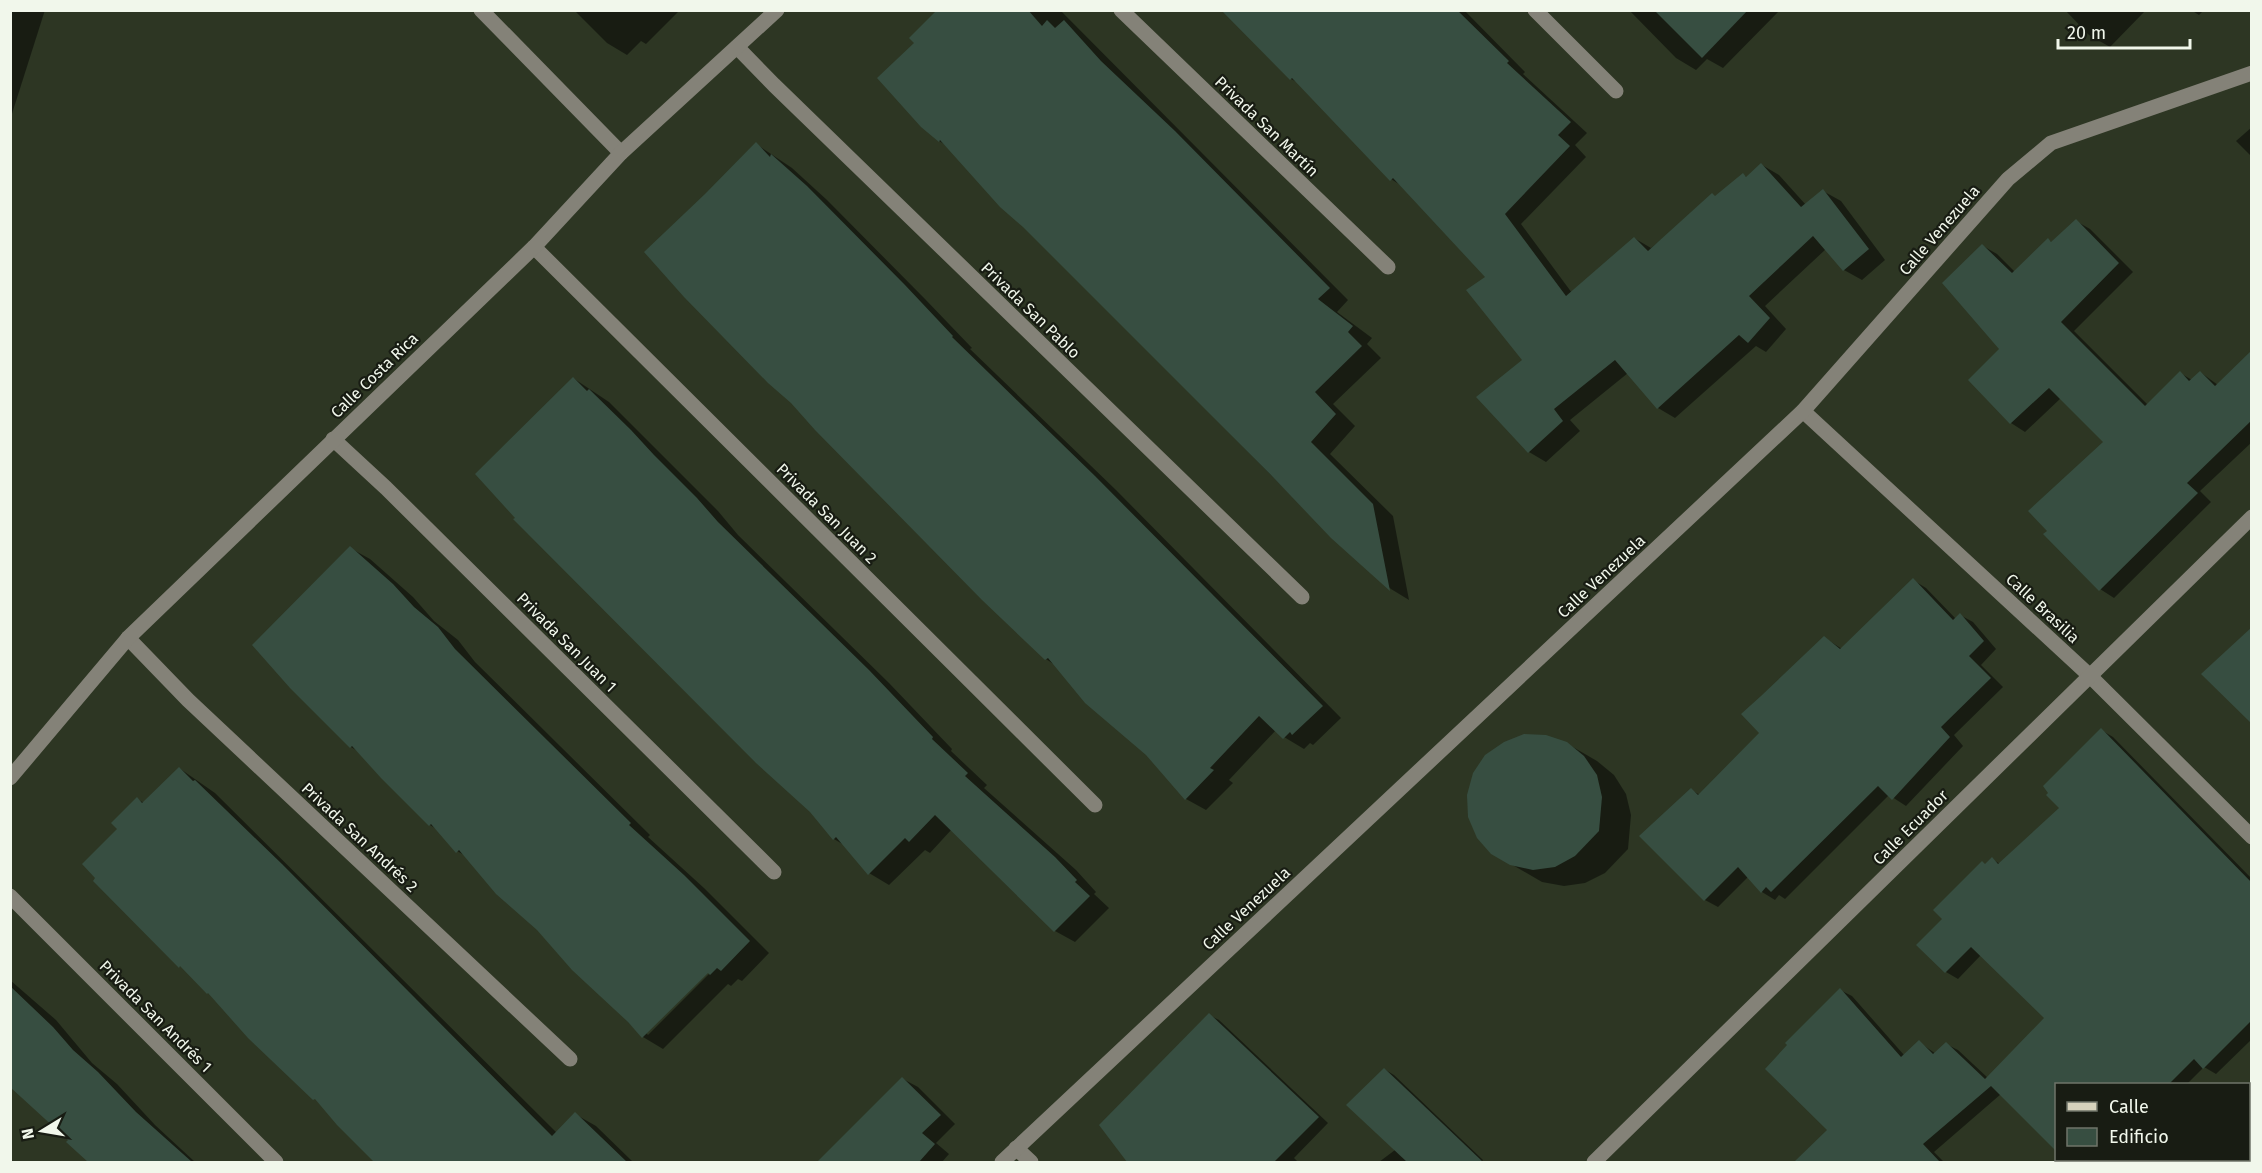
<svg xmlns="http://www.w3.org/2000/svg" width="2262" height="1173" viewBox="0 0 2262 1173" font-family="'Fira Sans',sans-serif">
  <rect width="100%" height="100%" fill="#2d3623"/>
  <!-- shadow -->
  <g fill="#0007" fill-rule="evenodd">
    <polygon points="10,10 45,10 10,120"/>
    <polygon points="574,10 680,10 646,44 641,41 627,55 607,43"/>
    <polygon points="949,10 1060,10 1348,300 1337,312 1372,338 1367,344 1381,358 1333,404 1355,426 1330,454 1393,516 1409,600 1391,589 1332,537 946,145 939,141"/>
    <polygon points="1223,10 1464,10 1525,72 1523,74 1587,133 1575,145 1586,157 1521,224 1572,293 1634,238 1651,248 1743,175 1748,178 1762,165 1779,175 1806,205 1823,191 1841,201 1885,260 1862,280 1844,270 1826,249 1765,306 1786,329 1766,352 1756,346 1675,418 1658,408 1628,373 1570,420 1580,431 1546,462 1529,452 1524,361 1487,277 1402,186 1391,179 1301,84 1291,79 1268,57"/>
    <polygon points="1629,10 1780,10 1723,68 1707,59 1696,70 1676,58"/>
    <polygon points="2065,10 2146,10 2110,47 2089,35"/>
    <polygon points="2191,10 2204,10 2199,15"/>
    <polygon points="2252,127 2252,157 2236,141"/>
    <polygon points="756,144 792,168 827,200 925,299 972,348 970,349 1116,490 1341,718 1313,745 1310,743 1304,749 1284,737 1276,730 1229,780 1233,783 1206,810 1186,799 1147,754 1055,665 1046,659"/>
    <polygon points="2076,221 2090,229 2133,272 2074,331 2148,405 2180,373 2192,380 2200,372 2218,385 2252,352 2252,442 2200,491 2211,502 2114,598 2100,589 2105,442 2061,398 2025,432 2011,423 1970,380 2001,349 1983,246 1997,254 2015,272 2048,240 2053,243"/>
    <polygon points="573,378 609,402 718,511 738,535 889,683 952,749 951,751 987,785 984,788 1076,870 1096,892 1094,894 1109,908 1075,942 1055,931 952,829 930,853 925,850 889,885 869,873 844,845 834,839"/>
    <path d="M 350,548 L 370,559 L 413,597 L 434,621 L 458,640 L 475,662 L 650,835 L 648,837 L 704,888 L 769,953 L 742,981 L 738,979 L 731,986 L 728,984 L 663,1049 L 643,1037 L 466,856 L 457,851 L 438,830 L 430,825 L 359,752 L 351,747 ZM 712,967 L 714,969 L 648,1035 L 646,1033 Z"/>
    <polygon points="1913,580 1926,588 1956,619 1960,615 1973,622 1996,649 1981,665 2003,687 1954,735 1963,746 1906,806 1889,795 1785,899 1779,895 1775,900 1762,892 1748,877 1718,907 1705,900 1691,790 1700,795 1761,733 1825,638 1842,649"/>
    <polygon points="2101,730 2113,737 2252,879 2252,1039 2216,1074 2204,1067 2187,1084 2056,1084 2056,1149 2001,1094 1934,1152 1944,1162 1796,1162 1829,1130 1840,990 1852,996 1904,1055 1919,1042 1936,1054 1946,1044 1958,1050 1988,1078 2046,1018 1981,955 1958,979 1946,972 1944,919 1992,859 2000,864 2061,808"/>
    <polygon points="1566,743 1597,761 1614,775 1626,794 1631,815 1628,849 1605,873 1585,883 1564,886 1542,882 1492,853"/>
    <polygon points="179,768 215,793 557,1133 575,1114 596,1126 633,1162 553,1162 551,1160 549,1162 377,1162 320,1102 95,881 119,829 137,799 144,803"/>
    <polygon points="10,980 56,1020 92,1063 117,1084 155,1125 195,1162 92,1162 10,1083"/>
    <polygon points="1209,1015 1219,1020 1328,1123 1294,1158 1298,1162 1232,1162 1211,1142 1191,1162 1130,1162 1122,1154"/>
    <polygon points="1384,1069 1394,1075 1483,1160 1481,1162 1379,1162 1395,1150"/>
    <polygon points="903,1079 918,1087 955,1124 936,1143 949,1154 942,1162 819,1162"/>
    <polygon points="2067,1160 2084,1160 2082,1162 2072,1162"/>
  </g>
  <!-- building -->
  <g fill="#374e41">
    <polygon points="937,10 1028,10 1042,26 1047,20 1055,28 1064,20 1101,61 1175,131 1330,288 1318,299 1353,326 1348,332 1362,346 1315,392 1336,414 1311,442 1373,504 1390,591 1331,538 1270,474 1023,227 1000,207 940,140 939,142 921,127 877,78 914,43 909,38"/>
    <polygon points="1221,10 1457,10 1509,61 1507,63 1571,122 1558,135 1570,146 1505,214 1566,296 1634,237 1648,251 1712,193 1715,196 1743,173 1746,177 1761,163 1801,207 1823,189 1869,249 1843,271 1813,236 1749,296 1770,318 1748,343 1739,335 1657,409 1615,360 1554,409 1563,421 1528,453 1476,397 1522,360 1466,290 1485,277 1393,178 1390,181 1292,78 1290,80"/>
    <polygon points="1654,10 1748,10 1702,58"/>
    <polygon points="756,142 770,157 771,154 807,186 905,285 953,336 952,337 1095,476 1323,706 1292,735 1290,732 1283,739 1259,716 1210,768 1214,770 1185,800 1146,755 1085,703 1048,658 1045,660 982,600 815,430 791,403 768,383 684,297 644,252 705,194"/>
    <polygon points="2076,219 2119,263 2061,322 2145,406 2180,371 2189,381 2200,371 2215,386 2252,350 2252,420 2187,483 2198,493 2099,591 2043,534 2047,531 2028,511 2103,442 2049,388 2010,424 1968,380 1999,349 1942,283 1982,244 2012,273 2048,238 2051,242"/>
    <polygon points="573,377 587,391 589,389 631,430 654,455 697,498 718,522 869,670 933,737 932,739 968,773 965,776 1055,857 1077,880 1075,882 1090,896 1054,932 935,815 909,842 905,838 868,875 836,837 833,840 810,812 756,763 513,519 515,518 475,474"/>
    <polygon points="350,546 393,584 414,607 438,627 455,649 631,823 629,825 684,875 750,941 721,971 717,968 710,975 708,973 642,1038 628,1022 572,970 537,930 496,894 459,850 456,853 431,824 429,826 381,778 352,746 350,748 290,688 252,645"/>
    <polygon points="1913,578 1953,620 1960,613 1984,641 1969,656 1991,678 1941,727 1950,737 1892,800 1878,786 1771,892 1766,887 1761,893 1738,867 1704,901 1639,836 1691,788 1698,795 1759,733 1741,714 1761,696 1824,636 1840,649"/>
    <polygon points="2252,627 2252,724 2201,674"/>
    <polygon points="2101,728 2252,883 2252,1020 2203,1069 2194,1059 2169,1084 2056,1084 2056,1151 1991,1086 1923,1144 1940,1162 1794,1162 1827,1130 1765,1069 1787,1045 1785,1043 1840,988 1901,1057 1919,1040 1933,1054 1946,1042 1985,1079 2044,1018 1971,947 1945,973 1916,945 1942,919 1933,910 1982,861 1985,864 1992,857 1998,864 2059,808 2046,795 2048,793 2043,786"/>
    <polygon points="1524,734 1546,735 1567,742 1584,756 1597,775 1602,797 1599,831 1575,856 1555,867 1533,870 1510,865 1491,854 1477,838 1468,817 1467,795 1473,773 1485,755 1504,742"/>
    <polygon points="179,767 193,781 195,780 282,864 552,1136 575,1112 627,1162 374,1162 337,1125 315,1099 313,1100 248,1038 208,993 207,994 180,966 179,968 93,881 95,878 82,864 117,829 111,823 137,797 142,803"/>
    <polygon points="10,986 53,1027 73,1050 98,1072 136,1112 192,1162 88,1162 66,1142 68,1140 10,1087"/>
    <polygon points="1209,1013 1319,1117 1274,1162 1127,1162 1099,1125"/>
    <polygon points="1384,1068 1421,1103 1483,1162 1407,1162 1346,1105"/>
    <polygon points="902,1077 941,1115 922,1133 935,1144 919,1162 817,1162"/>
  </g>
  <g fill="none" stroke-linecap="round" stroke-linejoin="round">
    <!-- minor -->
    <g stroke="#848278" stroke-width="15">
      <polyline points="481,10 621,153"/>
      <polyline points="1121,10 1388,267"/>
      <polyline points="1535,10 1616,91"/>
      <polyline points="737,47 774,85 1302,597"/>
      <polyline points="534,247 1095,805"/>
      <polyline points="1803,411 2089,675 2252,837"/>
      <polyline points="333,439 386,488 774,872"/>
      <polyline points="128,638 188,700 570,1059"/>
      <polyline points="10,778 128,638 534,247 621,153 777,10"/>
      <polyline points="10,896 276,1162"/>
      <polyline points="1016,1148 1031,1162"/>
      <polyline points="1002,1162 1803,411 2008,179 2051,143 2252,73"/>
      <polyline points="1594,1162 2252,517"/>
    </g>
    <!-- major -->
    <g stroke="#d6d2bc" stroke-width="15">
      <polyline points="2248,1115 2252,1112"/>
      <polyline points="2201,1162 2204,1160"/>
    </g>
  </g>
  <g text-anchor="middle" stroke-width="4.5" stroke-linejoin="round" paint-order="stroke">
    <!-- street labels -->
    <g font-size="16" fill="#f1f7eb" stroke="#181c13">
      <text transform="translate(1267 126) rotate(44)" y="6">Privada San Martín</text>
      <text transform="translate(1939 230) rotate(-49)" y="6">Calle Venezuela</text>
      <text transform="translate(1031 310) rotate(44)" y="6">Privada San Pablo</text>
      <text transform="translate(374 375) rotate(-44)" y="6">Calle Costa Rica</text>
      <text transform="translate(827 513) rotate(45)" y="6">Privada San Juan 2</text>
      <text transform="translate(1601 576) rotate(-43)" y="6">Calle Venezuela</text>
      <text transform="translate(2043 608) rotate(43)" y="6">Calle Brasilia</text>
      <text transform="translate(567 642) rotate(45)" y="6">Privada San Juan 1</text>
      <text transform="translate(1910 827) rotate(-45)" y="6">Calle Ecuador</text>
      <text transform="translate(360 837) rotate(43)" y="6">Privada San Andrés 2</text>
      <text transform="translate(1246 908) rotate(-43)" y="6">Calle Venezuela</text>
      <text transform="translate(156 1016) rotate(45)" y="6">Privada San Andrés 1</text>
    </g>
  </g>
  <!-- border -->
  <rect width="2262" height="1173" fill="none" stroke="#f1f7eb" stroke-width="24"/>
  <!-- legend -->
  <rect x="2055" y="1083" width="195" height="78" fill="#181c13" stroke="#6f7469" stroke-width="1.5"/>
  <rect x="2067" y="1102" width="30" height="9" fill="#d6d2bc" stroke="#6f7469" stroke-width="1.5"/>
  <text x="2109" y="1113" font-size="18" fill="#f1f7eb">Calle</text>
  <rect x="2067" y="1128" width="30" height="18" fill="#374e41" stroke="#6f7469" stroke-width="1.5"/>
  <text x="2109" y="1143" font-size="18" fill="#f1f7eb">Edificio</text>
  <!-- north arrow -->
  <g transform="translate(42 1131) rotate(259)" stroke="#181c13" stroke-width="4.5" paint-order="stroke">
  <path d="M0-4.5L10 22L0 15L-10 22Z" fill="#f1f7eb"/>
  <text y="-9" font-size="16" font-weight="bold" text-anchor="middle" fill="#f1f7eb">N</text>
  </g>
  <!-- scale -->
  <path d="M2058 39v9h132v-9" fill="none" stroke="#f1f7eb" stroke-width="3"/>
  <text x="2067" y="39" font-size="18" fill="#f1f7eb" stroke="#181c13" stroke-width="4.5" paint-order="stroke">20 m</text>
</svg>
